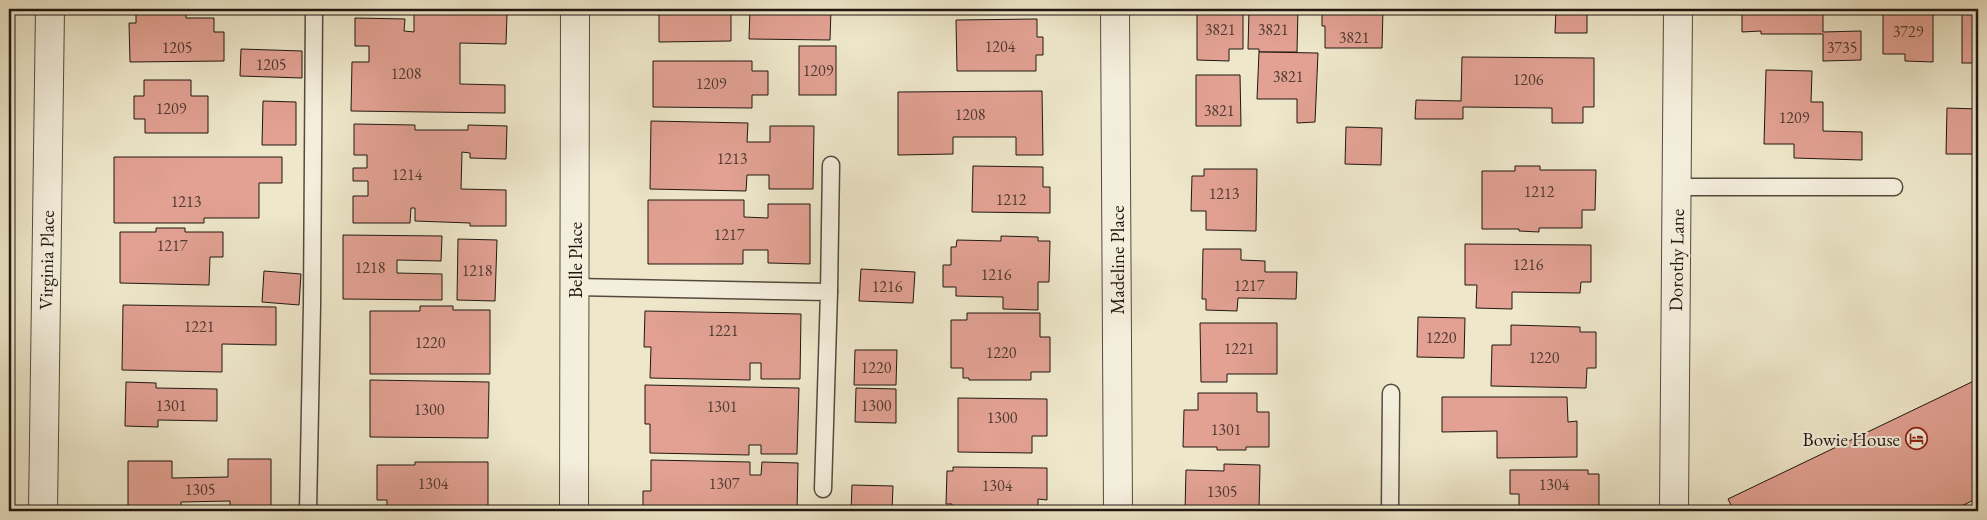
<svg xmlns="http://www.w3.org/2000/svg" width="1987" height="520" viewBox="0 0 1987 520" font-family="'EB Garamond',serif">
  <rect width="100%" height="100%" fill="#eee7ca"/>
  <filter id="stains"><feTurbulence type="fractalNoise" baseFrequency=".004" numOctaves="4"/><feColorMatrix values="0 0 0 0 .2 0 0 0 0 .09 0 0 0 0 .02 0 0 0 .5 -.17"/></filter>
  <radialGradient id="worn" r=".72"><stop offset=".6" stop-color="#630" stop-opacity="0"/><stop offset="1" stop-color="#630" stop-opacity=".3"/></radialGradient>
  <!-- building -->
  <g fill="#e2a193" stroke="#201710">
    <polygon points="136,9 186,9 186,18 214,18 214,32 224,32 224,61 130,62 129,23 136,23"/>
    <polygon points="659,9 731,9 731,41 659,42"/>
    <polygon points="750,9 831,9 830,40 749,39"/>
    <polygon points="1197,9 1243,9 1243,49 1229,49 1229,61 1197,60"/>
    <polygon points="1249,9 1298,9 1297,52 1259,52 1259,49 1248,49"/>
    <polygon points="1322,9 1383,9 1382,48 1325,48 1325,26 1322,26"/>
    <polygon points="1556,9 1587,9 1587,33 1555,33"/>
    <polygon points="1742,9 1823,9 1823,32 1861,31 1861,60 1823,61 1823,34 1761,34 1761,31 1742,32"/>
    <polygon points="1883,9 1933,9 1933,62 1905,61 1905,54 1883,54"/>
    <rect x="1962" y="9" width="16" height="54"/>
    <polygon points="414,13 507,14 506,44 460,43 460,84 505,85 505,113 351,111 352,62 369,62 369,46 355,46 355,18 405,19 404,31 414,32"/>
    <polygon points="1037,19 1037,37 1043,37 1043,55 1036,55 1036,71 957,71 956,20"/>
    <rect x="799" y="46" width="37" height="49"/>
    <polygon points="241,49 302,51 302,78 240,76"/>
    <polygon points="1259,52 1318,53 1315,122 1297,123 1297,99 1257,99"/>
    <polygon points="1462,57 1594,58 1594,107 1583,107 1583,123 1552,123 1552,108 1463,107 1463,119 1415,119 1416,100 1461,101"/>
    <polygon points="653,61 752,61 752,71 768,71 768,95 752,95 752,108 653,107"/>
    <polygon points="1766,70 1812,71 1811,102 1823,102 1823,131 1862,132 1862,160 1794,158 1794,144 1764,144"/>
    <polygon points="1196,75 1240,75 1241,126 1196,126"/>
    <polygon points="144,80 191,80 191,96 208,96 208,133 145,133 145,119 134,119 134,96 144,96"/>
    <polygon points="1042,91 1043,155 1016,155 1016,137 953,137 953,154 898,155 898,92"/>
    <polygon points="263,101 296,102 296,145 262,145"/>
    <polygon points="1947,108 1978,109 1978,154 1946,154"/>
    <polygon points="651,121 748,123 747,142 770,142 770,126 814,126 813,189 769,189 769,175 747,175 746,191 650,189"/>
    <polygon points="354,124 415,125 415,130 468,130 468,125 507,126 506,159 470,158 470,153 462,152 461,189 506,190 506,226 470,226 470,223 415,221 415,208 411,208 410,223 353,223 353,196 368,196 368,181 353,181 353,168 367,168 367,155 354,155"/>
    <polygon points="1346,127 1382,128 1381,165 1345,164"/>
    <polygon points="114,157 282,157 282,183 259,183 259,218 204,218 204,223 114,223"/>
    <polygon points="973,166 1043,167 1043,187 1050,187 1050,213 972,212"/>
    <polygon points="1515,166 1540,166 1540,170 1596,170 1595,210 1582,210 1582,228 1539,228 1539,232 1519,231 1519,229 1482,229 1482,171 1515,171"/>
    <polygon points="1204,169 1257,169 1256,231 1206,230 1206,211 1191,211 1192,176 1204,176"/>
    <polygon points="648,200 744,200 744,217 768,218 768,204 810,204 810,264 768,263 768,250 743,250 743,264 648,264"/>
    <polygon points="156,228 185,228 185,232 223,232 223,257 210,257 209,285 120,283 120,232 156,232"/>
    <polygon points="343,235 442,236 441,261 397,260 397,273 442,274 442,300 343,299"/>
    <polygon points="1001,236 1038,237 1038,241 1050,241 1049,282 1038,282 1038,310 1003,309 1003,297 956,296 956,287 943,287 943,265 951,265 951,247 956,247 957,240 1001,241"/>
    <polygon points="458,239 497,240 495,301 457,300"/>
    <polygon points="1465,244 1591,245 1591,282 1581,282 1580,293 1512,292 1512,309 1476,308 1477,285 1465,285"/>
    <polygon points="1203,249 1241,249 1241,260 1265,261 1265,272 1297,272 1296,299 1238,298 1237,311 1206,310 1206,299 1202,299"/>
    <polygon points="861,269 915,272 913,303 859,301"/>
    <polygon points="264,271 301,274 299,305 262,302"/>
    <polygon points="123,305 276,307 276,345 222,344 222,372 122,370"/>
    <polygon points="420,306 453,306 453,310 490,310 490,374 370,374 370,311 420,311"/>
    <polygon points="645,311 801,314 800,379 761,379 761,363 750,363 750,380 650,378 651,347 644,347"/>
    <polygon points="967,313 1040,313 1040,337 1050,337 1050,372 1031,372 1031,380 969,380 969,378 963,378 963,368 951,368 951,320 967,320"/>
    <polygon points="1418,317 1465,318 1464,358 1417,357"/>
    <polygon points="1200,323 1277,323 1277,374 1227,374 1227,382 1201,382"/>
    <polygon points="1511,325 1580,327 1580,332 1596,332 1596,368 1587,368 1586,388 1491,386 1492,345 1511,345"/>
    <polygon points="855,350 897,350 896,385 854,385"/>
    <polygon points="1978,379 1978,498 1951,511 1734,511 1728,499"/>
    <polygon points="370,380 489,382 488,438 370,437"/>
    <polygon points="126,382 156,383 156,388 217,389 217,421 158,420 158,427 125,426"/>
    <polygon points="645,385 799,388 797,454 761,454 761,445 749,445 749,455 650,453 650,424 645,424"/>
    <polygon points="856,388 896,389 896,423 855,422"/>
    <polygon points="1198,393 1257,393 1257,412 1269,412 1269,447 1246,447 1246,450 1217,450 1217,447 1183,447 1184,410 1198,410"/>
    <polygon points="1442,397 1567,397 1568,422 1577,421 1577,457 1497,458 1497,431 1442,432"/>
    <polygon points="958,398 1047,399 1047,436 1032,436 1032,453 958,452"/>
    <polygon points="228,459 271,459 271,511 230,511 230,501 181,502 181,511 128,511 128,461 172,461 172,478 228,477"/>
    <polygon points="651,460 750,462 750,475 761,475 762,462 798,463 797,511 643,511 643,491 651,491"/>
    <polygon points="415,462 488,462 488,511 387,511 387,500 377,500 377,465 415,465"/>
    <polygon points="1224,464 1260,465 1259,511 1185,511 1186,470 1224,471"/>
    <polygon points="953,467 1047,468 1047,500 1038,499 1038,511 952,511 952,504 946,504 947,471 953,471"/>
    <polygon points="1510,470 1588,470 1588,474 1599,474 1599,511 1519,511 1519,494 1510,494"/>
    <polygon points="852,485 893,486 892,511 851,511"/>
  </g>
  <g fill="none" stroke-linecap="round" stroke-linejoin="round">
    <defs>
      <g id="service">
        <polyline points="1676,187 1894,187"/>
        <polyline points="575,287 829,292 823,489"/>
        <polyline points="829,292 831,165"/>
        <polyline points="308,511 312,305 314,9"/>
        <polyline points="1390,511 1391,393"/>
      </g>
      <g id="minor">
        <polyline points="1115,9 1118,511"/>
        <polyline points="43,511 50,9"/>
        <polyline points="574,511 575,9"/>
        <polyline points="1674,511 1678,9"/>
      </g>
    </defs>
    <!-- service casing -->
    <use href="#service" stroke="#544b3e" stroke-width="19"/>
    <!-- minor casing -->
    <use href="#minor" stroke="#544b3e" stroke-width="30"/>
    <!-- service -->
    <use href="#service" stroke="#f4efdd" stroke-width="16"/>
    <!-- minor -->
    <use href="#minor" stroke="#f4efdd" stroke-width="28"/>
  </g>
  <!-- icons -->
  <defs>
    <symbol id="hotel-ring" viewBox="-11 -11 22 22"><circle r="9.5" fill="#f4efdd" stroke="#8f2418" stroke-width="1.5"/><path d="M-6-4.5h1.5V1H6V5H4.5V3h-9V5H-6ZM-4 0a1.8 1.8 0 1 1 3.6 0ZM.5 0V-2.5h3Q6-2.5 6 0Z" fill="#8f2418"/></symbol>
  </defs>
  <g fill-rule="evenodd">
    <use href="#hotel-ring" x="1904" y="426" width="25" height="25"/>
  </g>
  <g text-anchor="middle" stroke-width="4" stroke-linejoin="round" paint-order="stroke">
    <!-- number labels -->
    <g font-size="16" fill="#503a31">
      <text x="1220" y="35">3821</text>
      <text x="1273" y="35">3821</text>
      <text x="1908" y="37">3729</text>
      <text x="1354" y="43">3821</text>
      <text x="1000" y="52">1204</text>
      <text x="177" y="53">1205</text>
      <text x="1842" y="53">3735</text>
      <text x="271" y="70">1205</text>
      <text x="818" y="76">1209</text>
      <text x="406" y="79">1208</text>
      <text x="1288" y="82">3821</text>
      <text x="1528" y="85">1206</text>
      <text x="711" y="89">1209</text>
      <text x="171" y="114">1209</text>
      <text x="1219" y="116">3821</text>
      <text x="970" y="120">1208</text>
      <text x="1794" y="123">1209</text>
      <text x="732" y="164">1213</text>
      <text x="407" y="180">1214</text>
      <text x="1539" y="197">1212</text>
      <text x="1224" y="199">1213</text>
      <text x="1011" y="205">1212</text>
      <text x="186" y="207">1213</text>
      <text x="729" y="240">1217</text>
      <text x="172" y="251">1217</text>
      <text x="1528" y="270">1216</text>
      <text x="370" y="273">1218</text>
      <text x="477" y="276">1218</text>
      <text x="996" y="280">1216</text>
      <text x="1249" y="291">1217</text>
      <text x="887" y="292">1216</text>
      <text x="199" y="332">1221</text>
      <text x="723" y="336">1221</text>
      <text x="1441" y="343">1220</text>
      <text x="430" y="348">1220</text>
      <text x="1239" y="354">1221</text>
      <text x="1001" y="358">1220</text>
      <text x="1544" y="363">1220</text>
      <text x="876" y="373">1220</text>
      <text x="171" y="411">1301</text>
      <text x="876" y="411">1300</text>
      <text x="722" y="412">1301</text>
      <text x="429" y="415">1300</text>
      <text x="1002" y="423">1300</text>
      <text x="1226" y="435">1301</text>
      <text x="433" y="489">1304</text>
      <text x="724" y="489">1307</text>
      <text x="1554" y="490">1304</text>
      <text x="997" y="491">1304</text>
      <text x="200" y="495">1305</text>
      <text x="1222" y="497">1305</text>
    </g>
    <!-- street labels -->
    <g font-size="19" fill="#201710" stroke="#f4efdd">
      <text transform="translate(46 260) rotate(-89)" y="7">Virginia Place</text>
      <text transform="translate(575 260) rotate(-90)" y="7">Belle Place</text>
      <text transform="translate(1117 260) rotate(-90)" y="7">Madeline Place</text>
      <text transform="translate(1676 260) rotate(-89)" y="7">Dorothy Lane</text>
    </g>
    <!-- poi labels -->
    <g font-size="19" fill="#201710" stroke="#f4efdd" text-anchor="end">
      <text x="1900" y="446">Bowie House</text>
    </g>
  </g>
  <!-- margin -->
  <rect width="1987" height="520" fill="none" stroke="#eee7ca" stroke-width="30"/>
  <rect x="10" y="10" width="1967" height="500" fill="none" stroke="#201710" stroke-width="2.5"/>
  <rect x="15" y="15" width="1957" height="490" fill="none" stroke="#201710"/>
  <rect width="100%" height="100%" filter="url(#stains)"/>
  <rect width="100%" height="100%" fill="url(#worn)"/>
</svg>
